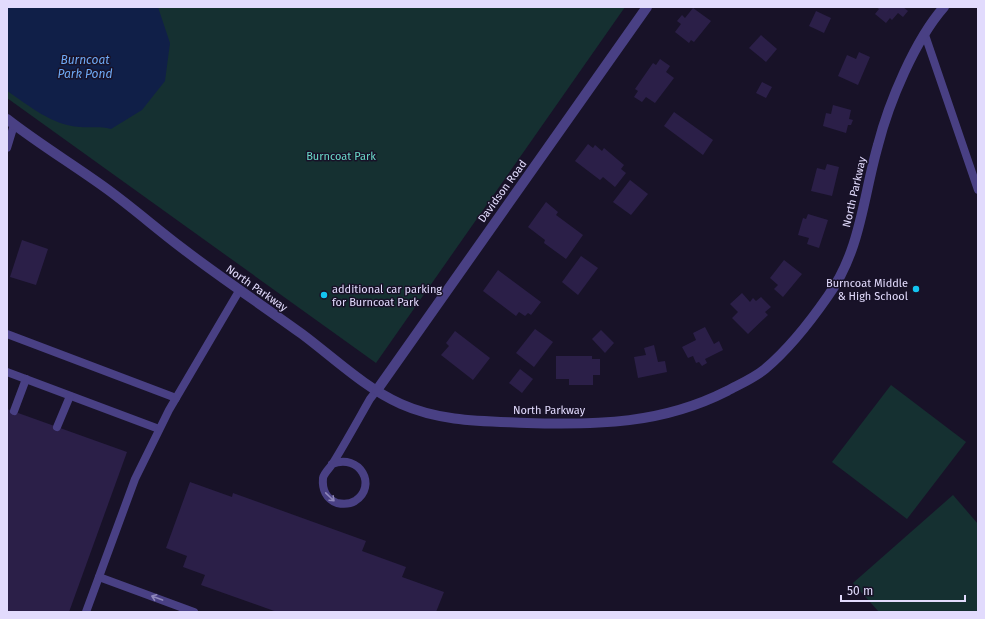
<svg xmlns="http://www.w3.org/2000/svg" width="985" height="619" viewBox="0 0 985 619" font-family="'Fira Sans',sans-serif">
  <rect width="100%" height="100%" fill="#181228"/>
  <!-- green -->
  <g fill="#153031">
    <polygon points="7,7 625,7 376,363 7,98"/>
    <polygon points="891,385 966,442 907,519 832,462"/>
    <polygon points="953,495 978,524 978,612 879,612 853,583"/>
  </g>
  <!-- water -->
  <path fill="#101f48" d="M 7,7 L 158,7 L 170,43 L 165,81 L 142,110 L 111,129 C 100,126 91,128 80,127 C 51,125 30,106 7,91 Z"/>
  <!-- building -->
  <g fill="#2b1f48">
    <polygon points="876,7 903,7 908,11 903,17 898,13 892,20 890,18 886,23 875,14 879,9"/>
    <polygon points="693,8 711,21 694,42 691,40 689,43 675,32 681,24 677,21 682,15 685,18"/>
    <polygon points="816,11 831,18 824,33 809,26"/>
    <polygon points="761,35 777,49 766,62 749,48"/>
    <polygon points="859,52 870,57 858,85 838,76 847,55 856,59"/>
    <polygon points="660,59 670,66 666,72 674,78 655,103 646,97 642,102 634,97 638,91 635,89 653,63 656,65"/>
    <polygon points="762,82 772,87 766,98 756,93"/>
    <polygon points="833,105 851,110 849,119 853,120 851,125 848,125 846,133 823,126 826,113 831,114"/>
    <polygon points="674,112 713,140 703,155 664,126"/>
    <polygon points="588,144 593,148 595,145 602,151 604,148 624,165 621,169 626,173 615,187 603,177 600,180 575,161"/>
    <polygon points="827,164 839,167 832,196 811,191 817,168 825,170"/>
    <polygon points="630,180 648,194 631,215 613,202"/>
    <polygon points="546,202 558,212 556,215 583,235 566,259 544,243 545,240 528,227"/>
    <polygon points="808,214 828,220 819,248 807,244 809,238 798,235 803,218 806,219"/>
    <polygon points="22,240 48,249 36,285 10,277"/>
    <polygon points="581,256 598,268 578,295 562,282"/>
    <polygon points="784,260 802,274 783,297 774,289 778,285 770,278"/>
    <polygon points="498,270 541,302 531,315 528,313 525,316 519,312 516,316 483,291"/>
    <polygon points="742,293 750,302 753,298 756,301 761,297 771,307 765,312 768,315 748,334 732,318 738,312 730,304"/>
    <polygon points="705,327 714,344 719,341 723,350 705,359 707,363 702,366 699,362 696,363 693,356 688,358 682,347 696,340 693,333"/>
    <polygon points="535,329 553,342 534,367 516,353"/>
    <polygon points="601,330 614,343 605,353 592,339"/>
    <polygon points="455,331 490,358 473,380 441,355 449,346 446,343"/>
    <polygon points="654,345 658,362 665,361 667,372 638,378 634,357 646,355 644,348"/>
    <polygon points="556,356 592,356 592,359 600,359 600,375 593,375 593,385 569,385 569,379 556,379"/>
    <polygon points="520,369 533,379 522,393 509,383"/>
    <polygon points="7,409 127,452 69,612 7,612"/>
    <polygon points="190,482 232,497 233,493 366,541 362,551 406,567 402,577 444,592 436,612 277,612 201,585 205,575 183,567 187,556 166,548"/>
  </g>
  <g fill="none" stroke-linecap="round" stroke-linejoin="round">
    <!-- lane -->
    <g stroke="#494084" stroke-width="8">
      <polyline points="925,35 978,190"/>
      <polyline points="7,148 14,125"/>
      <polyline points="7,334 176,398"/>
      <polyline points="7,372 159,429"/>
      <polyline points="14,411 26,379"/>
      <polyline points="57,427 70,396"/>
      <path d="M 332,464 C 360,453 378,486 355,501 C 350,504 342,504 337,503 C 326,499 322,489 323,478 C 324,473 330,468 333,463 C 346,442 358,420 370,399 L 377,390"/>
      <polyline points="99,577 194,612"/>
      <polyline points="86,612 135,479 169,410 239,291"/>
    </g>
    <!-- street -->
    <g stroke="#494084" stroke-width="10">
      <path d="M 7,119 C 39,144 74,165 107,189 C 133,208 157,229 182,248 C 221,278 262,305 302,334 C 334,358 365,388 401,404 C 441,422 484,421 527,423 C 598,425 662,424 727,391 C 740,384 754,378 765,369 C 790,348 810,322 828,296 C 861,250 863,197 878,145 C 889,102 915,40 944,7"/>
      <polyline points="377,390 647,7"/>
    </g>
  </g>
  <!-- one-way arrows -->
  <defs><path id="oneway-shaft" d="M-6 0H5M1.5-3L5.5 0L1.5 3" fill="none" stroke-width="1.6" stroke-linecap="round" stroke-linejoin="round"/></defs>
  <g stroke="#8e86ba">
    <use href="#oneway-shaft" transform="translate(330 497) rotate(44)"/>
    <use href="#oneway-shaft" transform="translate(157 598) rotate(-160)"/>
  </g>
  <!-- markers -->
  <g fill="#13c4f1" stroke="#181228" stroke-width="1.5">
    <circle cx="916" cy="289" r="4"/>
    <circle cx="324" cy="295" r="4"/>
  </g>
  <g text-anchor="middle" stroke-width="3" stroke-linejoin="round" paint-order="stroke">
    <!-- park labels -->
    <g font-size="11" fill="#6ad9c9" stroke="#181228">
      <text x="341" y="160">Burncoat Park</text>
    </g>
    <!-- street labels -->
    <g font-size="11" fill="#e2dbfd" stroke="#181228">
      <text transform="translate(502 191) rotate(-54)" y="4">Davidson Road</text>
      <text transform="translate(854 192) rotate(-77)" y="4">North Parkway</text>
      <text transform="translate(257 288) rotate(35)" y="4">North Parkway</text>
      <text x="549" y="414">North Parkway</text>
    </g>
    <!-- poi labels -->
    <g font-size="11" fill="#e2dbfd" stroke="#181228" text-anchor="end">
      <text x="908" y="287">Burncoat Middle<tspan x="908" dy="13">&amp; High School</tspan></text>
      <text x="332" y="293" text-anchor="start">additional car parking<tspan x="332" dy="13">for Burncoat Park</tspan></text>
    </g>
    <!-- water labels -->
    <g font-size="12" font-style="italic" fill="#6faaf6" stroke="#181228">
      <text x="85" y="64">Burncoat<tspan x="85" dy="14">Park Pond</tspan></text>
    </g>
  </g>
  <!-- border -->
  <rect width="985" height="619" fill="none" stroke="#e2dbfd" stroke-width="16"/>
  <!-- scale -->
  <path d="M841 595v6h124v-6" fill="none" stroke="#e2dbfd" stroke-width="2"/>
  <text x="847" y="595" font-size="12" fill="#e2dbfd" stroke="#181228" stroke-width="3" paint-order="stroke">50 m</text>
</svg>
